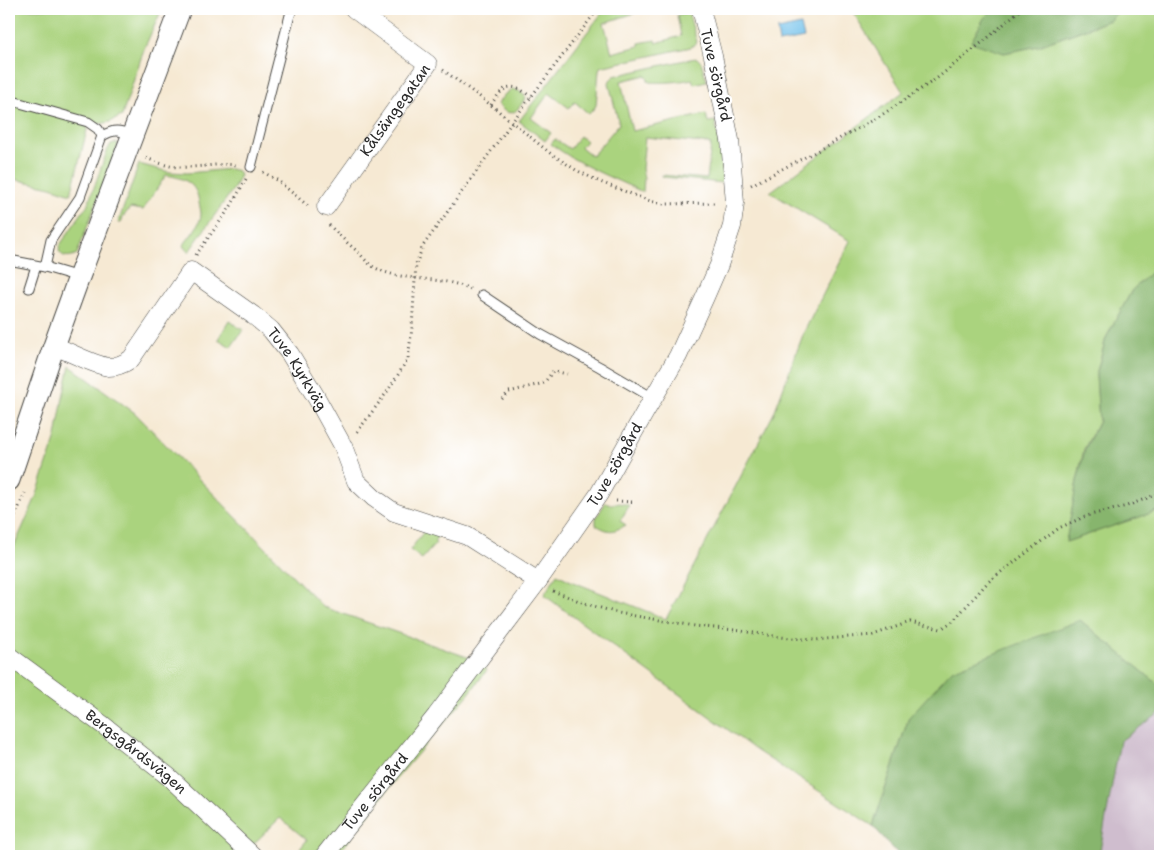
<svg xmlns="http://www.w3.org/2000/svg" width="1169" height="865" viewBox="0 0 1169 865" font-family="'Shantell Sans',sans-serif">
  <rect width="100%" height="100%" fill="#fff"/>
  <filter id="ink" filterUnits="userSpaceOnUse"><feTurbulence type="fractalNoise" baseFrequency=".02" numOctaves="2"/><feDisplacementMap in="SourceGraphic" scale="10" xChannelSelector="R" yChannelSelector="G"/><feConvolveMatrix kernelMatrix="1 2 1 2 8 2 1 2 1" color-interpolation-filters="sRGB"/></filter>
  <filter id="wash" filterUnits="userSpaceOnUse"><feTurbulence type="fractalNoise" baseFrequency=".0096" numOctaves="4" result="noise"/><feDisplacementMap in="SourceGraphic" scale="20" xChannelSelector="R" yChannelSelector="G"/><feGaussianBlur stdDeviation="1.12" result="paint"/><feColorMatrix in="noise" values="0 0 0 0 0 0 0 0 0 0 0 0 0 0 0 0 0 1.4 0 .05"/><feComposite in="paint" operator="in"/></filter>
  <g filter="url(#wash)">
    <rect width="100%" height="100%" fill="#f6e9d3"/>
    <!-- industrial -->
    <polygon fill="#cfbdce" points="1160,713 1160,856 1099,856 1120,741"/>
    <!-- green -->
    <g fill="#aad37e" stroke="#6a7f54">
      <polygon points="9,9 162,9 144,49 122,116 110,122 88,126 71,194 51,187 9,178"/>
      <polygon points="605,9 635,9 635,13 604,23 612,53 639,46 639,43 655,40 656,43 681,36 677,15 688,12 697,42 691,47 600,67 599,70 596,105 594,109 593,109 589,114 575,102 569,108 549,93 531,118 551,133 545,141 519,121"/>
      <polygon points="851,9 993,9 984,18 1004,53 1038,46 1110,20 1121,9 1160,9 1160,255 1158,266 1132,290 1106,338 1096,375 1099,421 1084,449 1077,481 1066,542 1160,510 1160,686 1080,620 909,717 873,826 757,751 624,654 544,595 557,574 571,581 666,619 774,413 804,332 850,241 770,192 903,92"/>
      <path d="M 697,58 L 701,62 L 707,81 L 694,84 L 692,79 C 679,82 663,83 649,82 L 646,75 L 621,81 L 632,131 L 706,114 L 708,122 L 715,121 L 722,156 L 722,183 L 663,177 L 662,175 L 707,179 L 711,144 L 645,137 L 642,169 L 644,178 L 643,192 C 612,178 579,165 551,144 L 555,139 L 570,149 L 580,136 L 586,141 L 581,147 L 592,156 L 619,124 L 609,83 L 610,80 L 614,76 L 690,59 Z"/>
      <path d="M 513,89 L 519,91 L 526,97 C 517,112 511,120 497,104 L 505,94 Z"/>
      <path d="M 115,143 L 118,143 L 118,145 L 77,254 C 71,257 63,259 59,251 L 60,245 L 88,204 L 107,151 L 111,144 Z"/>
      <path d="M 139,164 L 169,172 L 187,173 L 230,169 L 238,171 L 240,175 L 234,188 L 190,250 L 189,253 L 183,246 C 189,237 200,226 201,215 C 201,211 200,207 199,203 C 197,183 184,178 166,175 L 143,210 L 130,208 L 123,217 L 121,223 L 118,223 Z"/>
      <polygon points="229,321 243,330 231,347 218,339"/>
      <polygon points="70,366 135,413 323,607 473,659 487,670 468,695 392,784 337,856 294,856 307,840 280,818 241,856 9,856 9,557 17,540 36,497 56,437 63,397"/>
      <path d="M 606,502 L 611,505 C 617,503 623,502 629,506 L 620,521 L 626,525 C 613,532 610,533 596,525 L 596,518 Z"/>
      <polygon points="425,530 439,535 434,541 436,543 422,559 410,550"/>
    </g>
    <!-- forest -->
    <g fill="#87b56d" stroke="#59704c">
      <polygon points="993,9 1121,9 1110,20 1038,46 1004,53 971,42 984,18"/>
      <polygon points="1160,255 1160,510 1066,542 1077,481 1085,449 1099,421 1096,375 1106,338 1132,290 1158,266"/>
      <polygon points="1080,620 1160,686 1160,713 1120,741 1099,856 900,856 873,826 909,717 952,670"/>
    </g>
    <!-- water -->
    <polygon fill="#6fc0ea" stroke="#4d768a" points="801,25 804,38 779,43 777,30"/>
  </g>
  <g filter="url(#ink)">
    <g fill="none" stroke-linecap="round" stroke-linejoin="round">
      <defs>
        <g id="service">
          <polyline points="9,100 88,122 98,129 102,136"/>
          <polyline points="251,167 290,15 293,9"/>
          <polyline points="9,260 45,267 79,277"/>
          <path d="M 45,267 L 51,240 L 80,197 L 102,136 C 114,129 119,130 132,135"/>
          <polyline points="29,288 36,266"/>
          <polyline points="482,295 540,334 600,367 653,398"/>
        </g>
        <g id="minor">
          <path id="s1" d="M 326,207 L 428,64 L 354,9"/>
          <path id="s2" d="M 54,346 C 68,351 96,366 109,367 C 117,367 125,363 131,359 L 191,271 L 253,315 L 271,330 L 290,354 L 316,397 L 343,446 L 356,481 L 374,498 L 394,512 L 467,536 L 538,581"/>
          <path id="s3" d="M 9,656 L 103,725 L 169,777 L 253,856"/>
          <path id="s4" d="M 324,856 L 436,716 L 538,581 L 599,494 L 645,412 L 678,356 L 705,297 L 719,265 L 732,226 L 735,203 L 730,140 L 713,56 L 701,9"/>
        </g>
        <polyline id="tertiary" points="9,480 54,346 79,277 180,9"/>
      </defs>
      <!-- service casing -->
      <use href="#service" stroke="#494844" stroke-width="11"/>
      <!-- minor casing -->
      <use href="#minor" stroke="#494844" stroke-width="19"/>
      <!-- tertiary casing -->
      <use href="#tertiary" stroke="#494844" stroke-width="23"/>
      <!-- path -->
      <g stroke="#494844" stroke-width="3" stroke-dasharray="1 4" stroke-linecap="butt">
        <polyline points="443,70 491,105 550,153 576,170 600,182 650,201 664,204 717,203"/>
        <path d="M 491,105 C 504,85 511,81 531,97"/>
        <path d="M 146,158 C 157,162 168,167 179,167 C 199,168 218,163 238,165"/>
        <polyline points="263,172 277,180 308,206"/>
        <polyline points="751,185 815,152 877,118 936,79 989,37 1021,9"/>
        <path d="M 329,225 C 338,234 347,243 357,251 C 362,256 367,263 374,267 C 401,283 441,275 470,289"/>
        <polyline points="196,255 231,206 246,179"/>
        <polyline points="502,399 509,392 544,383 553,371 567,374"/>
        <polyline points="357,432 387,392 408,359 412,328 416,264 423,246 512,122 598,9"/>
        <polyline points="616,501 633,502"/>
        <polyline points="9,530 25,493"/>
        <polyline points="553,591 587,604 618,613 695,626 735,630 780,637 814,640 873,635 910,622 941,629 953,621 988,582 1059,528 1086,516 1127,506 1155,495 1160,492"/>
      </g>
      <!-- service -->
      <use href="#service" stroke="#fff" stroke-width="9"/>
      <!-- minor -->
      <use href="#minor" stroke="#fff" stroke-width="18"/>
      <!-- tertiary -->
      <use href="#tertiary" stroke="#fff" stroke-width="21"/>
    </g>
  </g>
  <g text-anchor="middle" stroke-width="4.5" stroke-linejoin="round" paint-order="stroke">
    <!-- street labels -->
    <g font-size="15" fill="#2b2b2b" stroke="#fff">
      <text transform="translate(716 75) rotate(77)" y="5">Tuve sörgård</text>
      <text dy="5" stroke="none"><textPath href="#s1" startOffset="119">Kålsängegatan</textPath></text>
      <text dy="5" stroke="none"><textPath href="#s2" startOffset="336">Tuve Kyrkväg</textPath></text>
      <text dy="5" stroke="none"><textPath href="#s4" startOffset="488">Tuve sörgård</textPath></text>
      <text dy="5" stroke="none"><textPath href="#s3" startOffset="159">Bergsgårdsvägen</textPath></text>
      <text dy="5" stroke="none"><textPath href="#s4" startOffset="82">Tuve sörgård</textPath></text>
    </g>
  </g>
  <!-- margin -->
  <rect width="1169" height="865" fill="none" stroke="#fff" stroke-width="30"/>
</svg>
